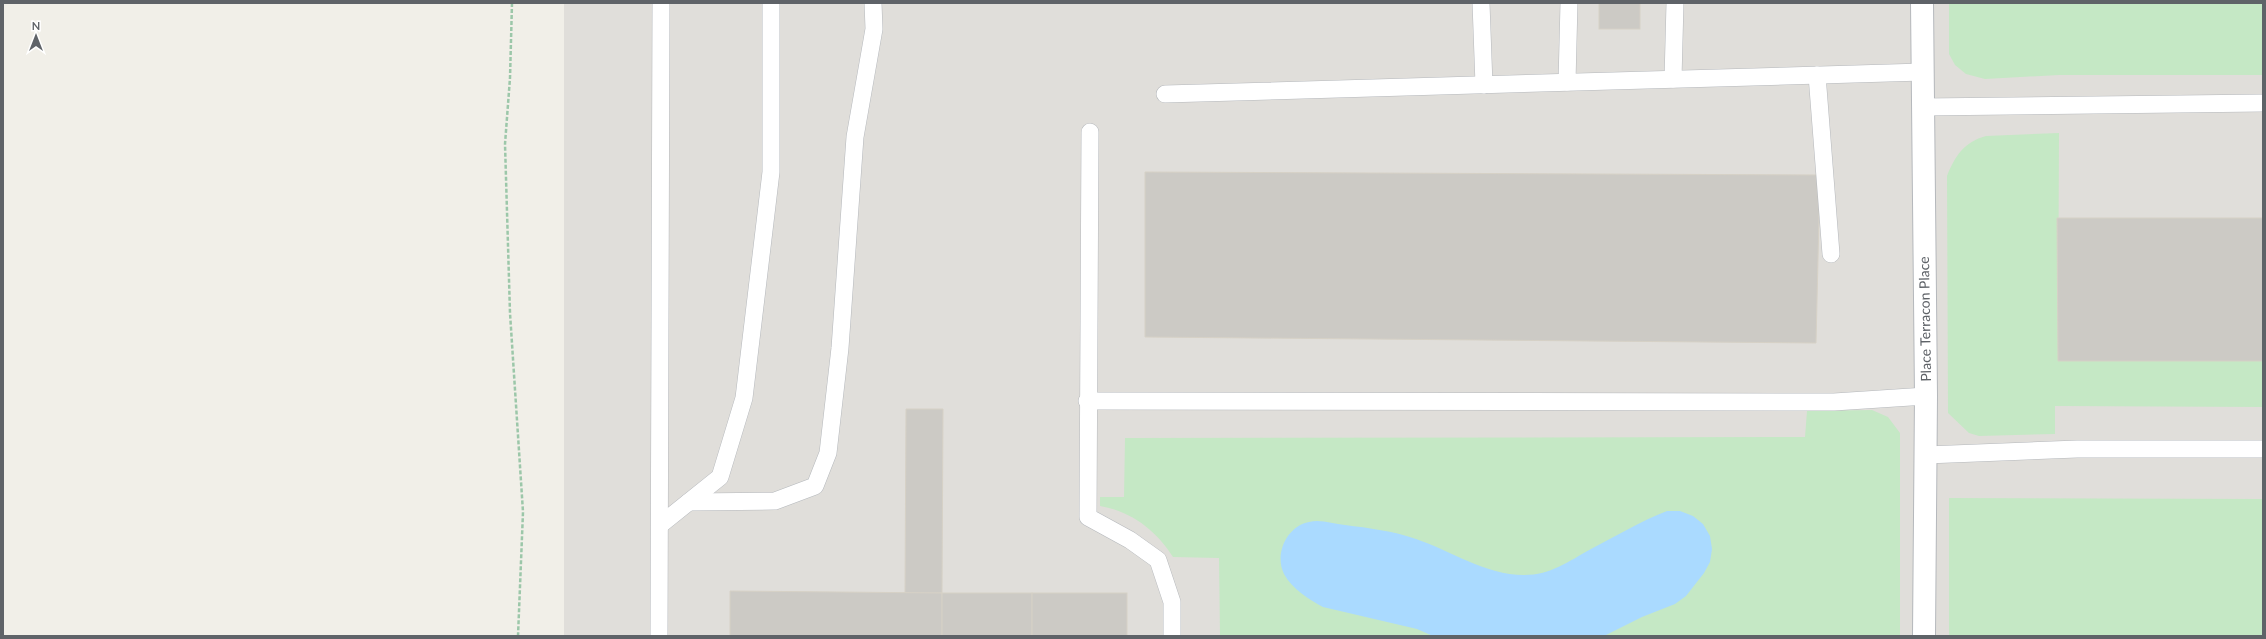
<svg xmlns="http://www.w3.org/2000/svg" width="2266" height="639" viewBox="0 0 2266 639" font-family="Lato,sans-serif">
  <rect width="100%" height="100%" fill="#f1efe8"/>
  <!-- industrial -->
  <rect fill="#e0deda" x="564" y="3" width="1699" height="633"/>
  <!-- green -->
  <g fill="#c5e8c5">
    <polygon points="1949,3 2263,3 2263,75 2059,75 1985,79 1966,74 1955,65 1949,54"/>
    <path d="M 2059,133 L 2058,361 L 2263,361 L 2263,407 L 2055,406 L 2055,434 L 1979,436 L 1969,433 L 1948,413 L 1947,176 C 1955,156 1964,142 1986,136 Z"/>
    <path d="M 1872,410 L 1888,417 L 1900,433 L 1900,636 L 1220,636 L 1219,558 L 1173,557 C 1157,531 1131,511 1100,506 L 1100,497 L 1124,497 L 1125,438 L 1805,437 L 1807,411 Z"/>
    <polygon points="1949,498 2263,499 2263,636 1949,636"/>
  </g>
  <!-- water -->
  <path fill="#aadaff" d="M 1667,511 L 1680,511 L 1693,516 L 1703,524 L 1710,536 L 1712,549 L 1710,562 L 1704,573 L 1686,596 L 1675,604 L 1642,617 L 1604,636 L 1433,636 L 1417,629 L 1323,607 C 1310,600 1292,589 1284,574 C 1274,554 1287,526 1309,522 C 1321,519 1333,524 1345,525 C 1369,528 1393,531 1416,539 C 1452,551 1485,575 1524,575 C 1551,575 1569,561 1591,549 C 1616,536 1641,521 1667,511 Z"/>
  <!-- building -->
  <g fill="#cccac5" stroke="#d6d1c6">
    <rect x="1599" y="3" width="41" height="26"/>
    <polygon points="1145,172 1820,175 1816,343 1145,337"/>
    <polygon points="2057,218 2263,218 2263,361 2058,361"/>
    <polygon points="906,409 943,409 942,593 905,593"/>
    <polygon points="730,591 942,593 942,636 730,636"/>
    <rect x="942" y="593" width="90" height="43"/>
    <rect x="1032" y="593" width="95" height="43"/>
  </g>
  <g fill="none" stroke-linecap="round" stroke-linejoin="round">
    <defs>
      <g id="service">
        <polyline points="1481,3 1484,85"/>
        <polyline points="1817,75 1831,254"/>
        <polyline points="1673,79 1675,3"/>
        <polyline points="1567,82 1569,3"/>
        <polyline points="1165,94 1923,72"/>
        <polyline points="1923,107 2263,103"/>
        <polyline points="1090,132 1088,517 1130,540 1158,560 1172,602 1172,636"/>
        <polyline points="1087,401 1834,402 1926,396"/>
        <polyline points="1926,455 2077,449 2263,449"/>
        <polyline points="689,502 775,501 815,486 828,453 840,348 855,137 874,29 873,3"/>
        <polyline points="660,525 720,477 744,398 771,172 771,3"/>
        <polyline points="659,636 661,3"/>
      </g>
      <polyline id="minor" points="1922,3 1926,396 1924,636"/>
    </defs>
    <!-- service casing -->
    <use href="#service" stroke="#b5b8bc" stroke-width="18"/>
    <!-- minor casing -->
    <use href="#minor" stroke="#b5b8bc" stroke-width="24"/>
    <!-- path -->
    <polyline stroke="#9cc7a9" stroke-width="2.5" stroke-dasharray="4 2" stroke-linecap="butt" points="512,3 510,78 505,144 510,313 523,512 518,636"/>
    <!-- service -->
    <use href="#service" stroke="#fff" stroke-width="17"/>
    <!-- minor -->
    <use href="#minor" stroke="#fff" stroke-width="22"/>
  </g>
  <g text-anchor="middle" stroke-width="4" stroke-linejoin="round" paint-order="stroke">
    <!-- street labels -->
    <g font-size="14" fill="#5f6368" stroke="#fff">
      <text transform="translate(1925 319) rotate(-91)" y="5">Place Terracon Place</text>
    </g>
  </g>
  <!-- border -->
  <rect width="2266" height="639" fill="none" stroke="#5f6368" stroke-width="8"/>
  <!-- north arrow -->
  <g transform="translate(36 36)" stroke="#ffffff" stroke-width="3" paint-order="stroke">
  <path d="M0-3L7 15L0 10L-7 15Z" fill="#5f6368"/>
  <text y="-6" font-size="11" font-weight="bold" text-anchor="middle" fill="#5f6368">N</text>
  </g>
</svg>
